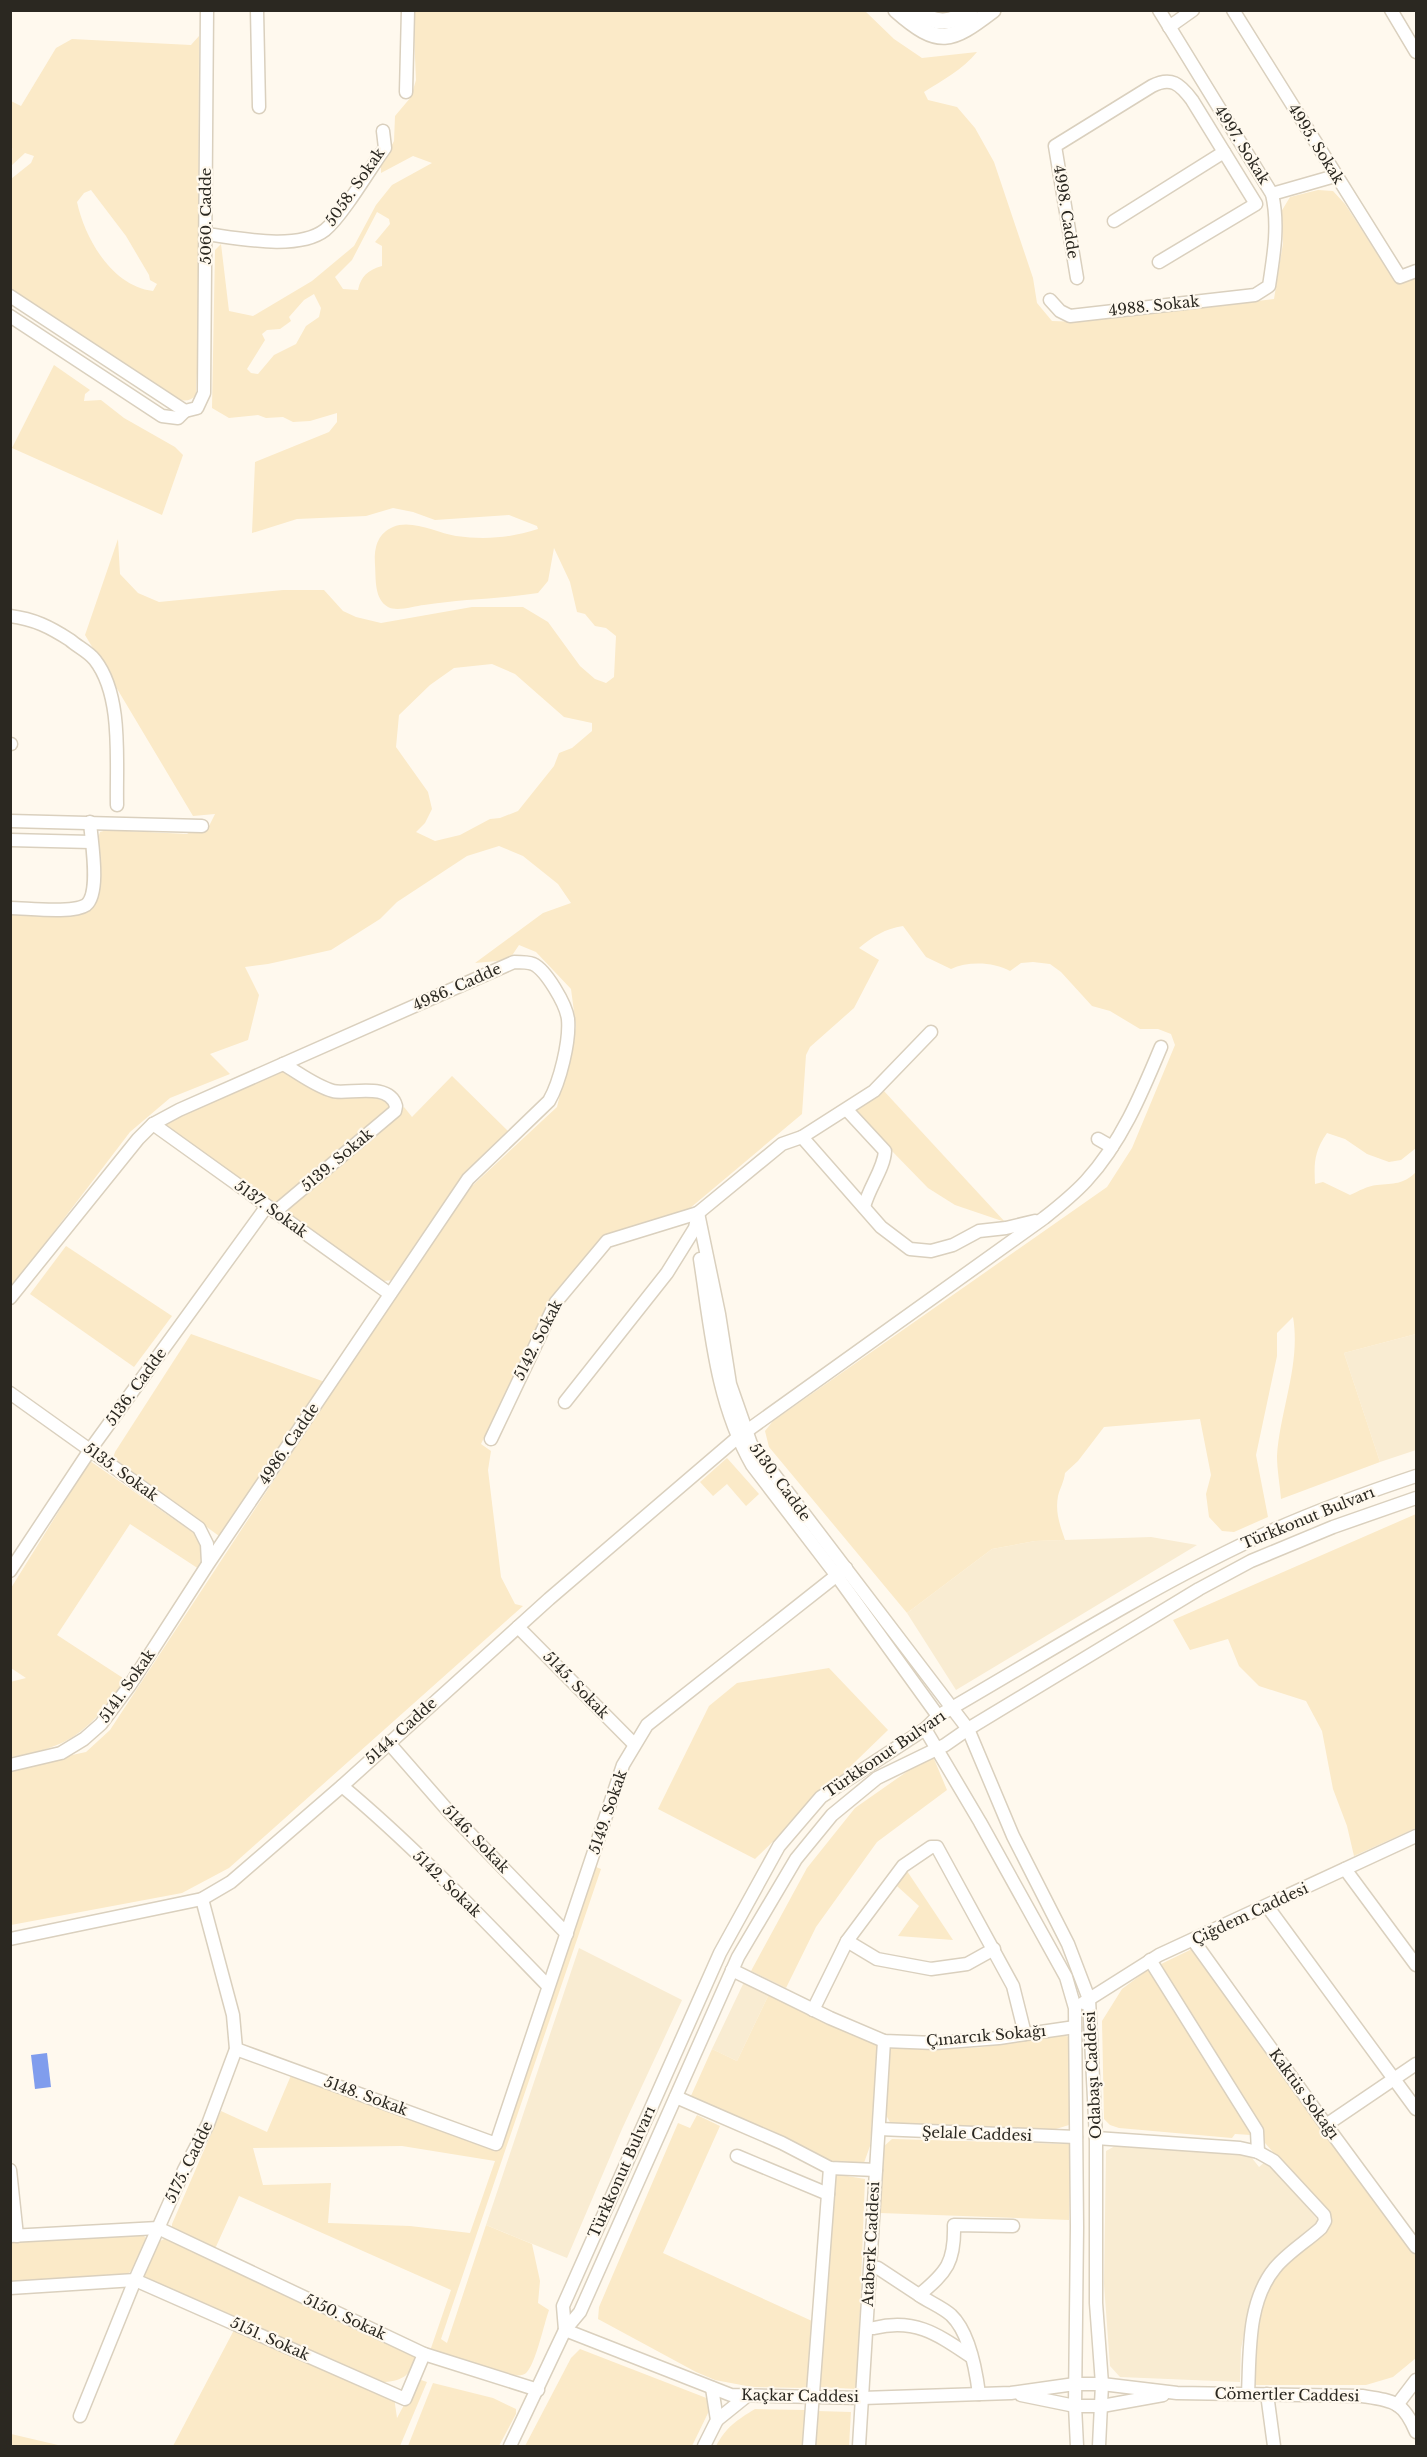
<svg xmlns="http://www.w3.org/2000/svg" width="1427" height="2457" viewBox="0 0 1427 2457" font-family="'Libre Baskerville',serif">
  <rect width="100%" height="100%" fill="#fff9ee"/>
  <!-- built -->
  <g fill="#f9ecd2">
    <polygon points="1416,1334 1416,1450 1380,1462 1344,1353"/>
    <polygon points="1151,1537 1197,1545 956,1690 907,1613 992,1549 1035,1541"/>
    <polygon points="579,1948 682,2000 622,2129 567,2258 486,2225"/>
    <polygon points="745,1980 770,1992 737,2061 712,2049"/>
    <polygon points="1115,2146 1243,2154 1252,2158 1259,2167 1266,2161 1319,2221 1256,2290 1249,2309 1241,2349 1240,2382 1120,2377 1110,2366 1104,2284 1106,2151"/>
  </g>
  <!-- green -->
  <g fill="#fbeac8" fill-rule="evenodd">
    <path d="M 413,11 L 865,11 L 894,39 L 922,58 L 977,52 C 962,70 943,80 924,92 L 928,100 L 957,107 L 975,128 L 994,162 L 1033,278 L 1037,303 L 1052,321 L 1080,322 L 1274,299 L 1283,243 L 1281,212 L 1290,197 L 1318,190 L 1333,191 L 1345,204 L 1393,278 L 1400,284 L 1416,277 L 1416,1148 L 1401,1160 L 1389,1162 L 1367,1154 L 1345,1139 L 1327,1133 C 1314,1152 1314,1163 1315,1184 L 1323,1182 L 1350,1195 C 1359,1191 1367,1186 1377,1185 C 1394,1183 1403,1185 1416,1172 L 1416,1334 L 1344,1353 L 1380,1462 L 1281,1499 C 1280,1485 1277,1470 1277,1456 C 1280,1410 1301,1364 1293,1317 L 1277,1333 L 1277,1356 L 1256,1455 L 1268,1517 L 1234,1532 L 1222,1531 L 1209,1517 L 1206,1494 L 1211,1475 L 1200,1419 L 1104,1427 L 1078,1461 L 1065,1473 C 1064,1482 1060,1488 1058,1496 C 1055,1513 1060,1525 1065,1540 L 1035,1541 L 992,1549 L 907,1613 L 769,1447 L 765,1431 L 773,1421 L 1107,1187 L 1132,1148 L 1175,1045 L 1171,1034 L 1158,1029 L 1140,1029 L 1110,1011 L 1092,1006 L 1061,972 L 1050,964 L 1033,962 L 1021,963 L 1010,971 C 994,962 968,961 951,969 L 926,957 L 903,926 C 885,929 873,936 859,948 L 879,960 L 854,1008 L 810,1047 L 806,1055 L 802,1114 L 683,1214 L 602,1239 L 552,1300 L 481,1444 L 491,1451 L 488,1470 L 501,1577 L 515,1604 L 523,1606 L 229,1868 L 182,1893 L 11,1925 L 11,1768 L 86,1752 L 110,1730 L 333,1390 L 471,1187 L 557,1107 L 576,1027 L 571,989 L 536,952 L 519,945 L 509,960 L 475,963 L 543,913 L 571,903 L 558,884 L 523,856 L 499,846 L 467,856 L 397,902 L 380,919 L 331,950 L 268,964 L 245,967 L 259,995 L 248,1040 L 210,1054 L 230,1074 L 170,1098 L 130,1132 L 11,1288 L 11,910 C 32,913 81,923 95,903 C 104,890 99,854 98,838 L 100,832 L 107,830 L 187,834 L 193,830 L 208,828 L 215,814 L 193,816 L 85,635 L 118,539 L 120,574 L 138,593 L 159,602 L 283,590 L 324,590 L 343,611 L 356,617 L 381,623 L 472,607 L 523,607 L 548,622 L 580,666 L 595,679 L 606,683 L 614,677 L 616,636 L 606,628 L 595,626 L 585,614 L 577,612 L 570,582 L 554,548 L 548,581 L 538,593 C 500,599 462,599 424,605 C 414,606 397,612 388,607 C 374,599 376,579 375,565 C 374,548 377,534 393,527 C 412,519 437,533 456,536 C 485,540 510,538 538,529 L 537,526 L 509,515 L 435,520 L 413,512 L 393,508 L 366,516 L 297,519 L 252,533 L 255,462 L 329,432 L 337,422 L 337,413 L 310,421 L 293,422 L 283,417 L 266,418 L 258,415 L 229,418 L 212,408 L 215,250 L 221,244 L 229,311 L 253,316 L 312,281 L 354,246 L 376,205 L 392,185 L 432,163 L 413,156 L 381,173 L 381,166 L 394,141 L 395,116 L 411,97 L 416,80 ZM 377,212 L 389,219 L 390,224 L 375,242 L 382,246 L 382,266 C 368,270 361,276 358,290 L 343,289 L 335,277 L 352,260 ZM 314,294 L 321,308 L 319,317 L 306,326 L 296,344 L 274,355 L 258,374 L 251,373 L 247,369 L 265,340 L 262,334 L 267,330 L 280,329 L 291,321 L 289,317 L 304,300 ZM 492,664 L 515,674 L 564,717 L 592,723 L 592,731 L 572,748 L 559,753 L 554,766 L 518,811 L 500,818 L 490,819 L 460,835 L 435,841 L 416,832 L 425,823 L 432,809 L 428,792 L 396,747 L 399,715 L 430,685 L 454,668 Z"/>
    <path d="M 199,36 L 198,349 L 196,395 C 184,410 163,391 151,384 L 11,289 L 11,179 L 31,163 L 34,156 L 25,153 L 11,166 L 10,151 L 13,149 L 11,148 L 11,101 L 21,106 L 56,48 L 72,39 L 191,45 ZM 91,190 L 126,236 L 149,275 L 150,280 L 157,284 L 153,291 C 112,286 85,239 77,202 L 84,193 Z"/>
    <polygon points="54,365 90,390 85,394 84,401 101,400 124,418 175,447 183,455 162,515 12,448"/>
    <polygon points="282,1069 359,1094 389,1102 390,1109 275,1205 165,1124"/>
    <polygon points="452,1076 509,1132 457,1184 395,1280 383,1281 285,1212 404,1107 412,1117"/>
    <polygon points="883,1090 1005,1222 955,1205 928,1188 854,1112"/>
    <polygon points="66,1246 172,1316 134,1367 30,1294"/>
    <polygon points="191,1334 325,1382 219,1536 113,1458 115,1452"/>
    <polygon points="727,1458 759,1494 746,1506 727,1484 713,1496 700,1482"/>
    <path d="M 90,1461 L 198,1536 L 202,1551 L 199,1569 L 130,1524 L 57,1635 L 126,1680 C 89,1730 73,1747 11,1757 L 10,1682 L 26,1678 L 11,1668 L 11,1588 Z"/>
    <polygon points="1416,1514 1416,1828 1354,1856 1347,1826 1333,1789 1322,1731 1306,1701 1259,1686 1239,1666 1228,1639 1190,1650 1173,1620"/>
    <polygon points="829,1668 888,1730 755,1859 658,1809 709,1706 737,1683"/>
    <polygon points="932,1754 947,1790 877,1842 816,1927 786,1988 751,1971 807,1868 855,1808"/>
    <path d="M 596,1867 L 601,1869 L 441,2339 L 447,2343 L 486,2225 L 532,2244 L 540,2281 L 538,2303 L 549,2310 C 544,2324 536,2362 527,2372 C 523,2377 515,2375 509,2375 L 430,2351 L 451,2290 L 239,2196 L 214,2251 L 172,2230 L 172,2224 L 221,2111 L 267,2132 L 292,2073 L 500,2146 ZM 402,2146 L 495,2161 L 470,2233 L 410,2226 L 328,2223 L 331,2183 L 263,2185 L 253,2148 Z"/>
    <polygon points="907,1871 953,1940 898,1936 919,1906 897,1886"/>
    <path d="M 1192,1949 L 1416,2256 L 1416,2358 L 1393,2377 L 1366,2385 L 1252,2385 C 1255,2349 1253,2304 1275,2273 C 1290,2252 1310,2234 1328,2215 L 1265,2143 L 1247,2106 L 1161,1964 Z"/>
    <polygon points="1150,1968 1253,2134 1251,2135 1235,2134 1232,2138 1119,2128 1110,2125 1104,2119 1102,2021 1122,1989"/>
    <polygon points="770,1992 878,2041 870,2146 864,2163 859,2166 829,2162 690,2098 712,2049 737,2061"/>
    <polygon points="1062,2035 1070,2037 1069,2125 1043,2133 892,2126 886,2115 889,2045 954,2049 983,2047"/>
    <polygon points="697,2115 720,2126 663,2253 812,2321 808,2388 752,2387 715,2380 696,2372 598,2319 599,2307 678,2123 690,2128"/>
    <polygon points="892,2139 1071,2144 1069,2220 880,2213 883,2147"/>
    <polygon points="835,2174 865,2179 857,2389 818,2387"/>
    <polygon points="141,2233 148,2240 132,2270 125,2276 11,2283 11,2240"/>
    <path d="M 166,2238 L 416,2356 C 413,2377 397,2383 378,2382 L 144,2277 L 142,2272 L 160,2241 Z"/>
    <polygon points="234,2330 394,2397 397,2418 418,2379 427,2382 400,2446 173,2446"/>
    <polygon points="580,2349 709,2399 709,2411 692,2446 525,2446 571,2358"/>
    <polygon points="433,2383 493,2398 516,2409 516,2414 499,2446 408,2446"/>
    <path d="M 755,2409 L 806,2410 L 803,2446 L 716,2446 C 726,2427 737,2420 755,2409 Z"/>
    <polygon points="817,2411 851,2412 849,2446 814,2446"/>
    <polygon points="11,2434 58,2445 61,2446 11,2446"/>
  </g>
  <!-- water -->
  <polygon fill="#809ded" points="47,2053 51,2087 35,2089 31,2055"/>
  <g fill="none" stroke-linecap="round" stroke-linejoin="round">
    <defs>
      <g id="minor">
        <polyline points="257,10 259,107"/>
        <polyline points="1233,10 1400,277 1416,271"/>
        <polyline points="1391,10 1416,52"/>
        <polyline points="1169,27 1193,10"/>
        <polyline points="406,92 408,10"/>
        <polyline points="1272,194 1335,176"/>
        <polyline points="1114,221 1224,152"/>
        <path d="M 206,234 C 237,238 298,251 325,230 C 341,217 367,174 380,155 L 385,148 L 383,131"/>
        <path d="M 1077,278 L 1055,146 L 1152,86 C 1171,76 1180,84 1192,100 L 1256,204 L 1159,262"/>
        <polyline points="10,296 185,411"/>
        <path d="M 1050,300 L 1060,311 L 1070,316 L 1255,295 L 1269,286 C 1274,254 1279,224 1272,194 L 1159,10"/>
        <polyline points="10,316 162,416 178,418 185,411"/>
        <polyline points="185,411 197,408 204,393 207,10"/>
        <path d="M 10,616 C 34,619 50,627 70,640 C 78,647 89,652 95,660 C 123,696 116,761 117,805"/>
        <polyline points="10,744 11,744"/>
        <polyline points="10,821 202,826"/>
        <polyline points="10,840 91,842"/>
        <path d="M 10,908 C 27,908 73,914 86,905 C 101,893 91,839 90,822"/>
        <path d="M 847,1110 L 885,1151 C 884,1169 869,1187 864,1207"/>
        <polyline points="153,1124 390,1294"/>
        <polyline points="802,1137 881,1227 910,1249 931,1251 953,1245 979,1231 1006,1228 1035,1221"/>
        <polyline points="1098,1139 1112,1147"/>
        <path d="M 275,1212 L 395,1111 L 396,1106 C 389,1081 347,1095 333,1091 C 315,1086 299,1073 283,1064"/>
        <path d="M 700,1259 C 711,1330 716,1402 752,1465 L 837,1576 L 938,1716"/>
        <path d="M 10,1298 L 138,1139 L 153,1124 L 179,1110 L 514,962 C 519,962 528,962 533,964 C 546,970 566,1004 568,1019 C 570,1041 560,1082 549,1101 L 468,1179 L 208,1564 L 130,1685 L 101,1724 L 84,1739 L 61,1753 L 10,1765"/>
        <polyline points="10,1393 199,1528 207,1544 208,1563"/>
        <polyline points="565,1402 667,1273 695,1228 698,1213 782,1144 802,1137 874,1091 931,1032"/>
        <polyline points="491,1439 556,1302 607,1241 698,1213 719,1314 730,1384 751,1444 968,1729 1013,1836 1068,1944 1089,1999 1096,2138 1096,2303 1102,2384 1099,2446"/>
        <polyline points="10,1571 90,1450 267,1206"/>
        <polyline points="518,1627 634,1744"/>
        <polyline points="925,1729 980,1822 1066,1977 1075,2008 1077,2227 1075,2406 1077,2446"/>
        <polyline points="388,1742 450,1813 567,1934"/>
        <path d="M 342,1786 C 415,1847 481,1917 548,1986"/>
        <polyline points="1345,1869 1416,1965"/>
        <polyline points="1267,1906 1416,2109"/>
        <path d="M 10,1939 L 202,1899 L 231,1882 L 342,1786 L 549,1599 L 737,1438 L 1044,1218 C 1058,1207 1073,1195 1086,1181 C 1121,1143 1141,1095 1161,1047"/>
        <polyline points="1193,1940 1326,2125 1416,2247"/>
        <polyline points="847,1941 877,1959 931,1969 967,1964 994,1949"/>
        <polyline points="1150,1960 1257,2131 1258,2152"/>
        <polyline points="732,1970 830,2018 884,2041 935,2043 999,2038 1075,2027"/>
        <polyline points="1083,2003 1159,1955 1416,1836"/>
        <polyline points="813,2010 847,1941 903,1866 931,1847 937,1847 1013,1986 1025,2034"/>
        <polyline points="236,2049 496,2144 623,1765 647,1725 846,1568"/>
        <polyline points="676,2097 782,2143 830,2168 876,2170"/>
        <polyline points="1326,2125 1416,2064"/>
        <polyline points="879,2129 1076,2137"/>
        <path d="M 1096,2138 L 1240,2148 L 1258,2152 L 1274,2161 L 1324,2215 L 1325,2221 L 1321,2228 C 1307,2241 1287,2253 1275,2268 C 1247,2302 1250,2352 1248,2394"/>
        <polyline points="737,2156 828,2194"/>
        <polyline points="10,2170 17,2236"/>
        <polyline points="10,2236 158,2228 424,2354 538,2390"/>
        <polyline points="878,2268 919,2295"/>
        <polyline points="10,2288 135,2280 405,2399 424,2354"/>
        <path d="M 874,2328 C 915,2318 937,2334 970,2356"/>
        <path d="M 565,2330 L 563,2306 L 720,1953 L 779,1846 L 821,1797 L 925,1729 L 938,1716 C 1037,1659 1136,1596 1239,1546 C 1296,1518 1356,1496 1416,1476"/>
        <path d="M 565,2330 L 731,2395 L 862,2398 L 1011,2393 L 1075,2384 L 1102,2384 L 1177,2393 L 1362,2396 C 1394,2401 1403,2401 1416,2432"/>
        <path d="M 979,2394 C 976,2370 969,2332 951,2315 C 942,2307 929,2302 919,2295 C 947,2272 955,2262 954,2225 L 1013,2226"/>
        <polyline points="1267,2394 1274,2446"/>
        <polyline points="1021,2395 1075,2406 1102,2406 1163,2395"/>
        <polyline points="1397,2405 1416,2380"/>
        <polyline points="80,2416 135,2280 184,2170 208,2124 236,2049 233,2015 202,1899"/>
        <polyline points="717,2420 748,2395"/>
        <polyline points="510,2446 565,2330 580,2312 738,1957 796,1859 832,1815 877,1778 945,1745 968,1729 1199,1589 1251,1561 1333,1527 1416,1498"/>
        <polyline points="704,2446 717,2420 712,2388"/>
        <polyline points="809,2446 830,2168"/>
        <polyline points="859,2446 884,2041"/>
      </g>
      <g id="major">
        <path d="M 896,10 C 939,48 951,42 993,10"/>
        <path d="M 916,10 C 934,25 952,24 970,10"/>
      </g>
    </defs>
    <!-- minor casing -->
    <use href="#minor" stroke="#dad0be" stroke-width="15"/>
    <!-- major casing -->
    <use href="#major" stroke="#dad0be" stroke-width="18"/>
    <!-- minor -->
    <use href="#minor" stroke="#fff" stroke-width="12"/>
    <!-- major -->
    <use href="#major" stroke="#fff" stroke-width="15"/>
  </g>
  <g text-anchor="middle" stroke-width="4.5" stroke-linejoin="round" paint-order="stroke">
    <!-- street labels -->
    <g font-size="15" fill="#2b2821" stroke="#fff9ee">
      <text transform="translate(1316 144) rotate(58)" y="5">4995. Sokak</text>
      <text transform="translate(1242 145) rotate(58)" y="5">4997. Sokak</text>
      <text transform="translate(355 187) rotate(-55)" y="5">5058. Sokak</text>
      <text transform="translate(1066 212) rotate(81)" y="5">4998. Cadde</text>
      <text transform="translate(206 216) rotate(-90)" y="5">5060. Cadde</text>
      <text transform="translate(1154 306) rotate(-6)" y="5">4988. Sokak</text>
      <text transform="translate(457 987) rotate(-24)" y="5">4986. Cadde</text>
      <text transform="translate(337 1160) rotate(-40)" y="5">5139. Sokak</text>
      <text transform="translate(271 1209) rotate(36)" y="5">5137. Sokak</text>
      <text transform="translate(538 1340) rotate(-63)" y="5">5142. Sokak</text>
      <text transform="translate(136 1387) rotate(-54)" y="5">5136. Cadde</text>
      <text transform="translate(289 1444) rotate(-56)" y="5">4986. Cadde</text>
      <text transform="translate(121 1472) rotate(36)" y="5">5135. Sokak</text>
      <text transform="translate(780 1482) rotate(54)" y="5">5130. Cadde</text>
      <text transform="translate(1308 1518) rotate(-22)" y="5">Türkkonut Bulvarı</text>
      <text transform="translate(576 1685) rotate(46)" y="5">5145. Sokak</text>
      <text transform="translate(127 1686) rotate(-55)" y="5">5141. Sokak</text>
      <text transform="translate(401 1731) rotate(-42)" y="5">5144. Cadde</text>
      <text transform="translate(885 1754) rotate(-34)" y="5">Türkkonut Bulvarı</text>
      <text transform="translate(608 1812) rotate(-71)" y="5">5149. Sokak</text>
      <text transform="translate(476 1839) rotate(46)" y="5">5146. Sokak</text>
      <text transform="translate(447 1884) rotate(44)" y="5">5142. Sokak</text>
      <text transform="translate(1250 1914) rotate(-25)" y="5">Çiğdem Caddesi</text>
      <text transform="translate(986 2036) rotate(-5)" y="5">Çınarcık Sokağı</text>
      <text transform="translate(1093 2075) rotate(-93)" y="5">Odabaşı Caddesi</text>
      <text transform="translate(1304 2094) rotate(54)" y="5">Kaktüs Sokağı</text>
      <text transform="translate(366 2096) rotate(20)" y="5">5148. Sokak</text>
      <text transform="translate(977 2134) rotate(2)" y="5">Şelale Caddesi</text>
      <text transform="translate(189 2162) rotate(-64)" y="5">5175. Cadde</text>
      <text transform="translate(622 2172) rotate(-66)" y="5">Türkkonut Bulvarı</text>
      <text transform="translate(871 2244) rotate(-87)" y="5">Ataberk Caddesi</text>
      <text transform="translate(345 2317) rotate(25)" y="5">5150. Sokak</text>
      <text transform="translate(270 2339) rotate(24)" y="5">5151. Sokak</text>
      <text transform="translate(1287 2395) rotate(1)" y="5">Cömertler Caddesi</text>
      <text transform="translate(800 2396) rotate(1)" y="5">Kaçkar Caddesi</text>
    </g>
  </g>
  <!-- border -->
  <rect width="1427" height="2457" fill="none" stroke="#2b2821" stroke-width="24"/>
</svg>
